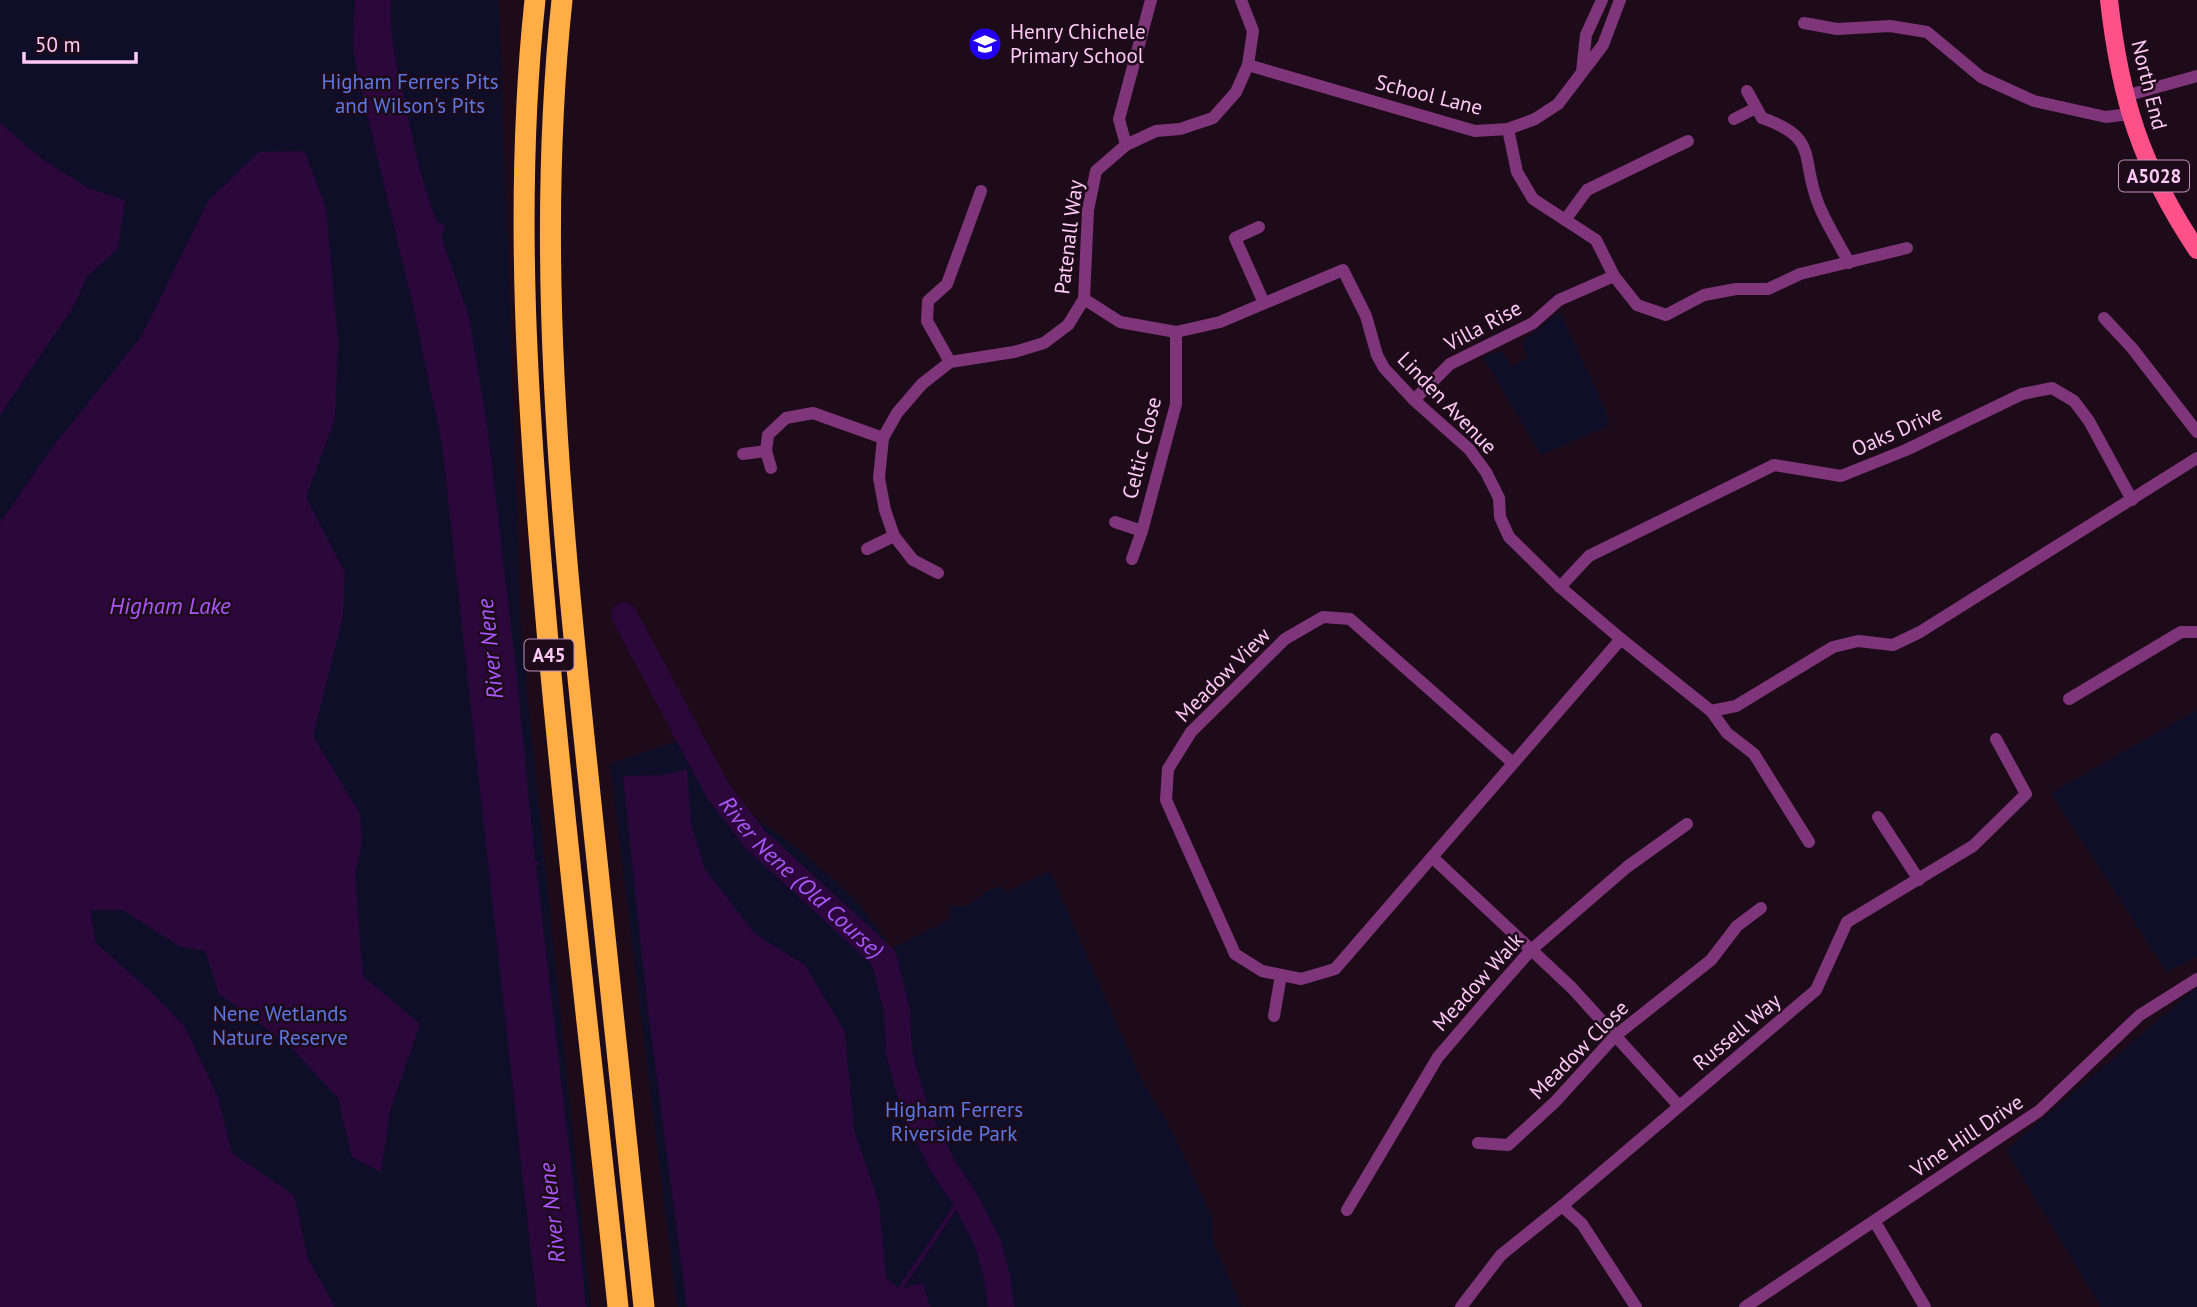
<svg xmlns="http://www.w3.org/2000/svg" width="2197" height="1307" viewBox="0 0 2197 1307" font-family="'PT Sans',sans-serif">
  <rect width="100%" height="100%" fill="#1e0b1a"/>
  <!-- green -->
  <g fill="#0e0e28">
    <polygon points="0,0 499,0 521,632 591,1307 0,1307"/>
    <polygon points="1559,311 1603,404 1610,425 1541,455 1483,357 1500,351 1504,354 1511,366 1528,358 1523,347 1524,339 1539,329"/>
    <polygon points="2197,710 2197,957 2167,972 2051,793"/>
    <polygon points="690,737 718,791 800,850 855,899 892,948 949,920 950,906 967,906 990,889 1002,886 1007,892 1050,871 1142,1081 1166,1120 1194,1177 1212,1218 1213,1242 1242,1307 677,1307 610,764"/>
    <polygon points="2197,987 2197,1307 2101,1307 2006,1150"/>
  </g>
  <!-- water -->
  <g fill="#2b073b">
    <path d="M 355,0 L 391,0 C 389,35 397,68 405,102 C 413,142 422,184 437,222 L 443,224 L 445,228 L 441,234 L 443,242 L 469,316 L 488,431 L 517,679 L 535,861 L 540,863 L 536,866 L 579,1233 L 586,1307 L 537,1307 L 442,444 L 412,301 L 356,68 L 353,42 Z"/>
    <polygon points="0,123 43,160 90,189 125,200 118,248 87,277 72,309 0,415"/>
    <polygon points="304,151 326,207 338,341 335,419 306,497 345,573 343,616 313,736 360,814 362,842 355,875 363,976 420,1024 390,1111 381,1172 352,1157 338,1098 289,1045 219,994 205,951 179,946 123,910 90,910 96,943 151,992 185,1027 218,1097 232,1153 294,1195 308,1259 335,1307 0,1307 0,523 51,449 141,337 208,201 259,152"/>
    <polygon points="687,769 691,824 705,869 755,934 805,965 845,1032 854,1130 879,1203 886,1278 900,1289 923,1283 930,1307 687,1307 647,1002 623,776 664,775"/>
  </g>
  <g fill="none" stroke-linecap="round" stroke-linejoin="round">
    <!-- stream -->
    <polyline stroke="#2b073b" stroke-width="4.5" points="900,1289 963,1196"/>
    <!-- river -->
    <path stroke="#2b073b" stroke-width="26" id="s1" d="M 624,615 L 718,791 L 756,840 L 884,958 L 897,1011 L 899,1052 L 915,1111 L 943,1166 L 963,1196 L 988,1243 L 997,1277 L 1001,1307"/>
    <!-- street -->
    <g stroke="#7f3579" stroke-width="12">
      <polyline points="1804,23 1837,29 1890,26 1927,32 1981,77 2034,101 2106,117 2129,114"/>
      <polyline points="1248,65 1475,131 1508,129 1535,119 1558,104 1603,45 1620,0"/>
      <polyline points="1582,72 1586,35 1602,0"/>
      <path d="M 1747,91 L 1762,118 C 1820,138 1800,157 1818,203 C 1826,224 1839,243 1849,263"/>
      <polyline points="2125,96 2197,76"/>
      <polyline points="1734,119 1756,108"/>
      <polyline points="1508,129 1517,172 1533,199 1596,240 1614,276 1637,305 1666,315 1704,295 1736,289 1768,289 1800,274 1907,248"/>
      <polyline points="1126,145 1119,119 1151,0"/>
      <polyline points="1565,220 1587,190 1688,141"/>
      <polyline points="1259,227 1235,238 1264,303"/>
      <polyline points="1084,299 1120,322 1176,332 1220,322 1343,270 1366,316 1377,355 1384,368 1414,400 1469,449 1486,472 1499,498 1500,517 1509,537 1560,587 1621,639 1711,711 1727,733 1754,754 1809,842"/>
      <polyline points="2104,318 2132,348 2197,432"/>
      <polyline points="950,362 927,321 928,301 947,284 981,191"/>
      <polyline points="1414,400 1450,364 1533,323 1559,300 1614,276"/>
      <polyline points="743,454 766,451"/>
      <polyline points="771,468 766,451 768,435 786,418 813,413 883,438"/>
      <polyline points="1115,522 1142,531"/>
      <polyline points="867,549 894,536"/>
      <polyline points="1132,559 1142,531 1176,404 1176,332"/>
      <polyline points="938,573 913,560 894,536 885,510 879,478 883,438 897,413 922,384 950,362 1014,352 1044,343 1068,325 1084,299 1088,210 1096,171 1126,145 1156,131 1180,129 1213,118 1236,92 1248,65 1253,31 1241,0"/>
      <polyline points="1560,587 1589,556 1774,465 1841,476 1906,450 2022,394 2052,388 2074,401 2089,421 2132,500"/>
      <polyline points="2069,699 2181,632 2197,632"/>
      <polyline points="1711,711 1736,706 1833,647 1858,641 1893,645 1920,632 2197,458"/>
      <polyline points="1513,763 1350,619 1323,617 1285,639 1191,732 1168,769 1166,800 1235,954 1262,971 1301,979 1335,969 1621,639"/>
      <polyline points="1878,817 1919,880"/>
      <polyline points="1432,857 1572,988 1679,1106"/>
      <polyline points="1274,1016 1281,975"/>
      <polyline points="1478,1143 1508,1145 1555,1102 1615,1036 1711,960 1737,926 1761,908"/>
      <polyline points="1562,1206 1582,1224 1636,1307"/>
      <polyline points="1347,1210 1438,1057 1493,993 1531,950 1627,867 1687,824"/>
      <polyline points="1875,1222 1925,1307"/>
      <polyline points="1461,1307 1501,1255 1562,1206 1816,990 1847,922 1973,846 2026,794 1996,739"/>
      <polyline points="1745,1307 2039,1111 2140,1015 2197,979"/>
    </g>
    <!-- primary -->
    <path stroke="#ff508a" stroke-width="18" d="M 2109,0 C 2120,99 2141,166 2197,250"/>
    <!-- highway -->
    <g stroke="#ffad44" stroke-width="21">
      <path d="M 535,0 C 513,205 528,414 546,619 C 566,849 594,1077 618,1307"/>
      <path d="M 562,0 C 535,252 560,506 586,756 C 605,940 624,1124 644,1307"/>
    </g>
  </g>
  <!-- icons -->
  <defs>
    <symbol id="school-disc" viewBox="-11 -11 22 22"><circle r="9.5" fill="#2200f4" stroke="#1e0b1a"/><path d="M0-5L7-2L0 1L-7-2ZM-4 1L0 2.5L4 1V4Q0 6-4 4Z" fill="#fff"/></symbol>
  </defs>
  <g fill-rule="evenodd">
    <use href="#school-disc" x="966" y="25" width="38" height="38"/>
  </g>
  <g text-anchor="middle" stroke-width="5" stroke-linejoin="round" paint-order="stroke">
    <!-- shield labels -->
    <g fill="#1e0b1a" stroke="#bc90b5" stroke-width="2">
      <rect x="2119" y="160.5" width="70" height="31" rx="5"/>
      <rect x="524.5" y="639.5" width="49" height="31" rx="5"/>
    </g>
    <g font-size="19" font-weight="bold" fill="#ffc9f7">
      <text x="2154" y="183">A5028</text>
      <text x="549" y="662">A45</text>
    </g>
    <!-- poi labels -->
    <g font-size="21" fill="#ffc9f7" stroke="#1e0b1a" text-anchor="start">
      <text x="1010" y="39">Henry Chichele<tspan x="1010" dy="24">Primary School</tspan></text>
    </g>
    <!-- park labels -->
    <g font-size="21" fill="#5b77e3" stroke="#1e0b1a">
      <text x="410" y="89">Higham Ferrers Pits<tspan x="410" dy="24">and Wilson's Pits</tspan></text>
      <text x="280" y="1021">Nene Wetlands<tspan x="280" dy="24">Nature Reserve</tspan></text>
      <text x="954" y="1117">Higham Ferrers<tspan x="954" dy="24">Riverside Park</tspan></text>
    </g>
    <!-- street labels -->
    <g font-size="21" fill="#ffc9f7" stroke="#1e0b1a">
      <text transform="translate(2149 85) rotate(76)" y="7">North End</text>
      <text transform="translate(1429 95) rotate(14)" y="7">School Lane</text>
      <text transform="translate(1069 237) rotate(-83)" y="7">Patenall Way</text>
      <text transform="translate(1483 326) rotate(-28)" y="7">Villa Rise</text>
      <text transform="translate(1447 403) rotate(46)" y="7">Linden Avenue</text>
      <text transform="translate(1897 431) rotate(-24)" y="7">Oaks Drive</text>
      <text transform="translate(1142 448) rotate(-76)" y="7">Celtic Close</text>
      <text transform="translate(1223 675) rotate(-45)" y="7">Meadow View</text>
      <text transform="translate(1478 982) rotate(-48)" y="7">Meadow Walk</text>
      <text transform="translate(1737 1032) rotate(-40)" y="7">Russell Way</text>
      <text transform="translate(1579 1050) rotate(-45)" y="7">Meadow Close</text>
      <text transform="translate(1967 1136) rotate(-34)" y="7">Vine Hill Drive</text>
    </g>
    <!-- water labels -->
    <g font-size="23" font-style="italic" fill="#ac57ff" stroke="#1e0b1a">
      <text x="170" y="614">Higham Lake</text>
      <text transform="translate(490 649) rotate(-96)" y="8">River Nene</text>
      <text dy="8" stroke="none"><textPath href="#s1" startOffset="320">River Nene (Old Course)</textPath></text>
      <text transform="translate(552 1213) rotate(-96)" y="8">River Nene</text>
    </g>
  </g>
  <!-- scale -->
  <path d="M24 52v10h112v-10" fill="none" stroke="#ffc9f7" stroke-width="3.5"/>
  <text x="35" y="52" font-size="21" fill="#ffc9f7" stroke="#1e0b1a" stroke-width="5" paint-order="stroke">50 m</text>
</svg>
